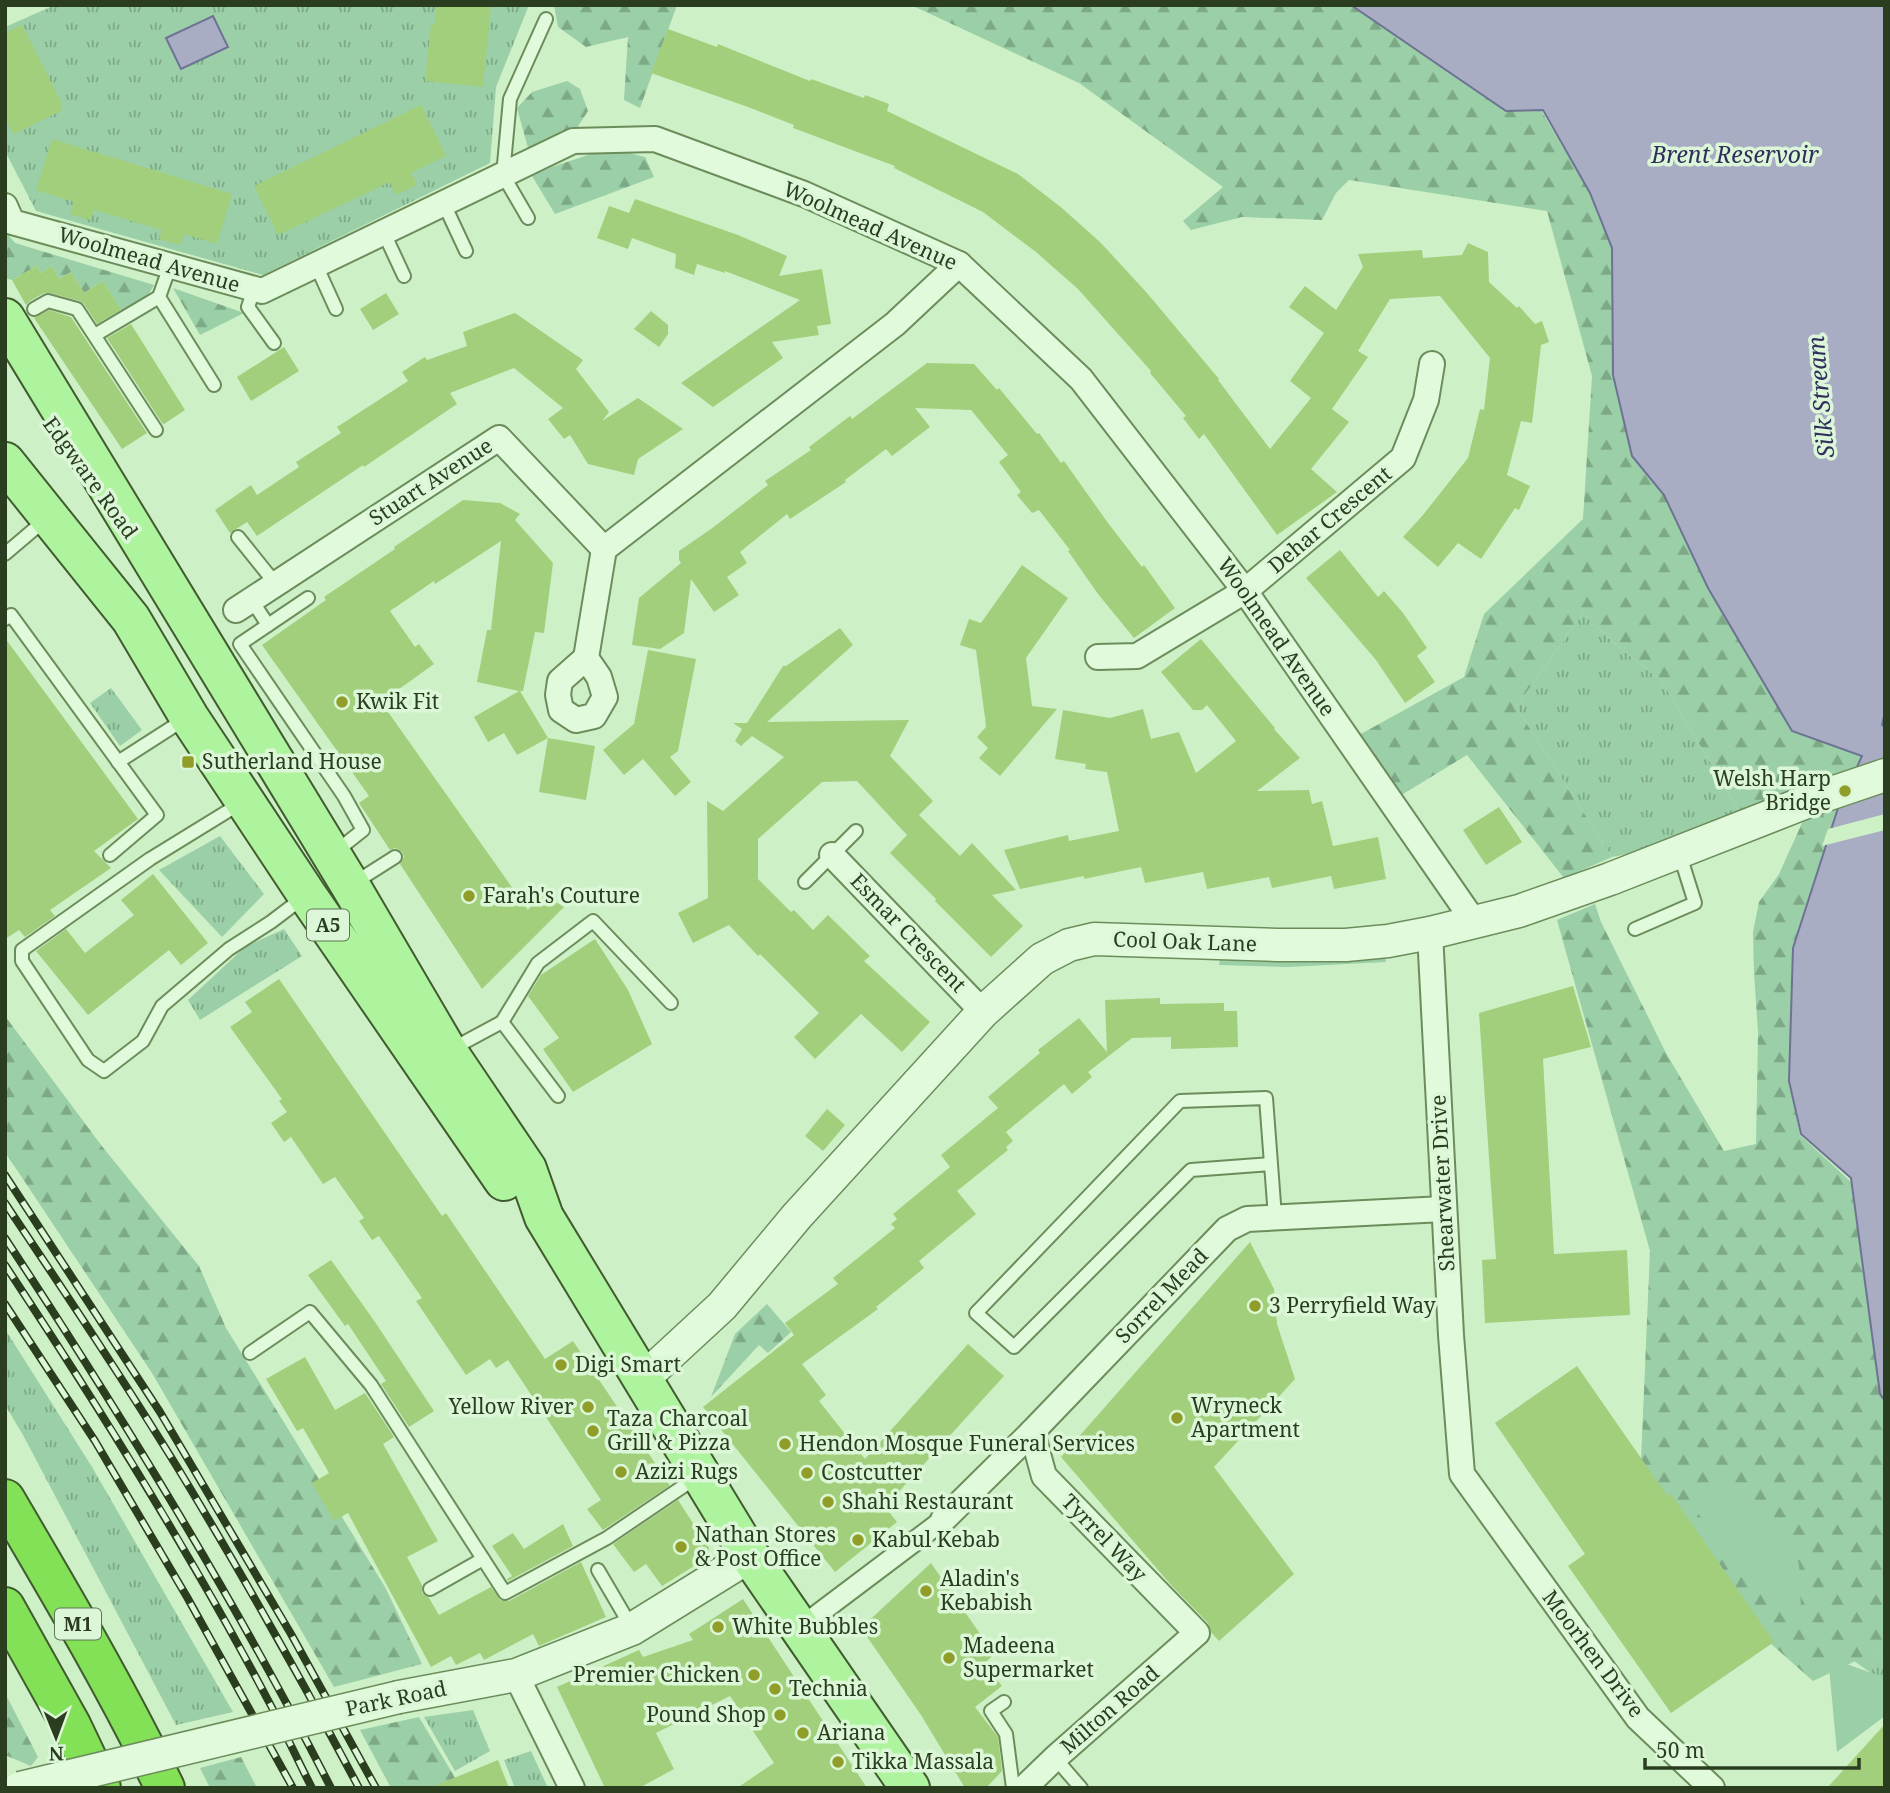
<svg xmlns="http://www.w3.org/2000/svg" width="1890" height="1793" viewBox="0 0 1890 1793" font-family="'Noto Serif',serif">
  <defs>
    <pattern id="grass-tufts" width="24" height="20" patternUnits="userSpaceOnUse" patternTransform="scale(1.75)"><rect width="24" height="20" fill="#9acfa7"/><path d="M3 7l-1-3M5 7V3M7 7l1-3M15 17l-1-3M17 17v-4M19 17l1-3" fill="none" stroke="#7ea987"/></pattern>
    <pattern id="forest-firs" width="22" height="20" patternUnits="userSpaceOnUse" patternTransform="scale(1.75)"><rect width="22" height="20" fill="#9acfa7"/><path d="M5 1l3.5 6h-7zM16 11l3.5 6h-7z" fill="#7ea987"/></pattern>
  </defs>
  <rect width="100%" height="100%" fill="#cef0c7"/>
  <!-- grass -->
  <g fill="url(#grass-tufts)">
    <polygon points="55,5 529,5 496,87 490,163 263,275 36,211 5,151 5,27"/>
    <path d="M 1583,613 L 1615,644 L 1662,681 L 1739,811 C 1698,829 1656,850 1612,857 L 1516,707 Z"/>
    <polygon points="111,688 142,730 120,746 90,703"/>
    <polygon points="220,836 264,894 222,937 159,870"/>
    <polygon points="284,929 302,956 200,1020 188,1000 245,947"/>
    <polygon points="1385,957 1386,962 1288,967 1219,965 1220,960 1259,962"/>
    <polygon points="5,1329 92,1467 233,1712 176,1725 23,1435 5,1405"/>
    <polygon points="1885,1647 1885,1683 1854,1661"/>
    <polygon points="473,1710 490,1751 455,1771 424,1717"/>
    <polygon points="531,1751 548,1788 515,1788 504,1760"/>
  </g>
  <!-- forest -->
  <g fill="url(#forest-firs)">
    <polygon points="554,5 677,5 640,108 624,100 628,37 586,47 558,27"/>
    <polygon points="911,5 1350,5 1505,110 1541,110 1592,197 1612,248 1613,375 1632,456 1664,495 1708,588 1792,731 1862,756 1852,773 1739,811 1662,681 1615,644 1583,613 1516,707 1612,857 1564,878 1467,755 1390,802 1350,740 1464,677 1484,614 1583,519 1592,376 1547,211 1349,180 1336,193 1322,220 1242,217 1191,230 1183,221 1223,187 1079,83"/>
    <polygon points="567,81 580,89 588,111 573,134 528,148 517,108 532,92"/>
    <polygon points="621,151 645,157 654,177 555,214 532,176 552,167 594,153"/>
    <polygon points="5,231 15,243 154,285 146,299 122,312 103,281 84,293 71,272 59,279 52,266 41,273 37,266 12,280 5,278"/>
    <polygon points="173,288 244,313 200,335"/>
    <polygon points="1839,805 1793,948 1789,1081 1800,1135 1851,1182 1879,1390 1885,1399 1885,1647 1813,1681 1699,1580 1641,1461 1650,1251 1557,920 1595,904 1601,922 1666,1053 1724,1151 1756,1144 1758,1033 1754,972 1753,932 1759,902 1779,874 1803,821"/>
    <polygon points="5,1016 101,1145 199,1266 226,1328 385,1587 422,1664 334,1687 152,1373 5,1152"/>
    <polygon points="767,1304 791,1332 768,1353 759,1345 711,1397 735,1334"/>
    <polygon points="5,1693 38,1757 31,1766 5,1755"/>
    <polygon points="419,1717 461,1788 391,1788 360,1730"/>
    <polygon points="241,1757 257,1788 210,1788 200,1768"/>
  </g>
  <!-- park -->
  <g fill="#9acfa7">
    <polygon points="1724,1484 1780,1522 1799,1564 1802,1632 1693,1508"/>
    <polygon points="1828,1657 1885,1678 1885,1716 1837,1752"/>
  </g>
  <!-- water -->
  <g fill="#a8adc4" stroke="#6e7393" stroke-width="2">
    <polygon points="1351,5 1885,5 1885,712 1882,725 1885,727 1885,1401 1880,1394 1851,1178 1801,1134 1789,1081 1793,948 1839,805 1862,756 1792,731 1708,588 1664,495 1632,456 1613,375 1612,248 1590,193 1543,110 1506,111"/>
    <polygon points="213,16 228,47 181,69 166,38"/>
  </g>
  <!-- pier -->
  <polygon fill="#cef0c7" points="1885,814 1885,830 1822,846 1828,829"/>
  <!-- building -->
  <g fill="#a2cf7c">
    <polygon points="436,5 491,5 483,87 425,81 431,24 435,24"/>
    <polygon points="22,25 61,102 61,111 14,134 5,118 5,33"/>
    <polygon points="668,29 717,47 718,44 810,81 811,79 864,98 865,95 889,104 887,111 1018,174 1062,208 1101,243 1147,293 1219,379 1218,380 1270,449 1311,398 1290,381 1324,333 1289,307 1305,286 1336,310 1363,267 1358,254 1422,250 1423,258 1462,255 1468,243 1488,252 1489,282 1517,308 1519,306 1535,324 1542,321 1549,342 1541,345 1532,423 1521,421 1507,475 1530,486 1519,510 1515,508 1481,559 1458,543 1438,567 1403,537 1423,515 1468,458 1480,409 1484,410 1490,358 1440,296 1390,299 1358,351 1368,357 1332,409 1349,422 1311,469 1337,492 1277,535 1204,434 1199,439 1183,418 1186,416 1150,373 1151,371 1078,289 1036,252 983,212 894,168 895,166 793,128 794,125 748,107 651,73"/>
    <polygon points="421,105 446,156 411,173 417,185 396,195 390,182 278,235 254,186"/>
    <polygon points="52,139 232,194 217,244 184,234 180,245 159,239 162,230 94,210 91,220 70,214 74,202 36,190"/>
    <polygon points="635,199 738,235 787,256 779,276 822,269 831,324 817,326 819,335 772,342 783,358 713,407 681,383 800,300 725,271 725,273 697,264 694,275 675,268 676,254 632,238 628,249 597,238 609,206 629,213"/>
    <polygon points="37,266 41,273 52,266 59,279 71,272 84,293 103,281 121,310 97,324 84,304 80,301 50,293 44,293 30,301 26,305 12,280"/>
    <polygon points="386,293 399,314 373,330 360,309"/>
    <polygon points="49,310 71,317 147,433 122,449 34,318"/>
    <polygon points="651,311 668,325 668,334 659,347 634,329"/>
    <polygon points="515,313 583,360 576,369 609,412 602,421 638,398 683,429 638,459 634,475 588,464 570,435 564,439 548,419 563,408 514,368 450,393 457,404 364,467 363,465 257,536 247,522 230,533 215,510 251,485 257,495 299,467 296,462 341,433 337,427 408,381 402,372 425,357 427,360 467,346 463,332"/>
    <polygon points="131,324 185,410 164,424 162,423 107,338"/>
    <polygon points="284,347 299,371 251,401 237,377"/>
    <polygon points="927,363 974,364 997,390 999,388 1037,434 1039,433 1061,463 1064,461 1108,523 1142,567 1144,565 1175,608 1134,638 1098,594 1068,551 1070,550 1039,510 1032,513 1017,495 1021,492 999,462 1008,455 971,410 915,408 930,427 892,456 886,449 845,480 846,482 790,519 787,514 740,552 747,563 727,577 739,595 714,612 691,579 684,633 660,649 632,645 639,598 681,563 679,560 679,551 711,529 768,485 765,481 811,450 809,447 850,416 852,419"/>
    <polygon points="463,500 500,503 520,514 515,520 553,563 544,633 535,632 523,691 520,691 548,738 517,755 504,733 488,742 474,717 519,691 477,682 487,630 491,630 501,541 435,584 434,581 390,611 415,647 419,644 434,664 381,702 528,910 541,893 564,907 482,989 400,864 404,857 402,852 395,848 390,850 359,803 369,796 262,645 326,600 324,597 395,549 394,547"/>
    <polygon points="1340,550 1378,597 1384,591 1403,613 1427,648 1417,656 1435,682 1405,703 1376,660 1306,578"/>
    <polygon points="1022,565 1068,598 1026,658 1032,706 1057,709 1000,776 979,758 988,748 977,737 986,727 985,719 987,719 985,718 976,650 960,645 969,619 981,623"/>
    <polygon points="840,628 853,645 767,722 909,720 890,756 933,801 919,815 960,856 972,843 1016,890 992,895 1023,926 991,957 935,901 936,899 890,853 907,835 857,781 822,782 758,839 758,879 791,912 794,910 813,930 828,915 870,956 864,961 930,1022 902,1052 861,1014 815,1059 794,1037 819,1013 760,954 758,956 729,925 693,943 678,913 708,898 707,801 723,811 784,757 752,736 741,746 735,741 742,729 733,723 747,723 783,666 786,666"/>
    <polygon points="5,638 138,819 94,851 111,868 50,910 55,916 25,937 19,930 5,939"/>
    <polygon points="1201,639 1275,728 1274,729 1300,758 1257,791 1309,790 1312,804 1322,801 1333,846 1378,837 1386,879 1334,889 1331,876 1272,888 1269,877 1207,889 1203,872 1145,883 1141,867 1084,879 1084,876 1020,889 1004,850 1068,835 1069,841 1119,831 1107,772 1085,769 1086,764 1055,759 1063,710 1110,718 1143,709 1151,739 1179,732 1196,773 1236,741 1207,705 1202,710 1193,710 1161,672"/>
    <polygon points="648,650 696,659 678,751 670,757 691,782 675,796 643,759 624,775 603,750 634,724"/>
    <polygon points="548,738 595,746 586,800 539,792"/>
    <polygon points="1499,807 1522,842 1486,865 1463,830"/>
    <polygon points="153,874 208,943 181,965 169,950 88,1015 36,951 66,929 85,953 134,915 121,900"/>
    <polygon points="595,939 628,990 652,1044 573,1092 543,1049 559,1038 528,996 541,975"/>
    <polygon points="279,979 442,1216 446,1213 545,1359 573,1341 669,1484 669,1486 603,1530 587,1509 601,1500 508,1360 496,1368 490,1359 466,1375 416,1301 422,1298 379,1236 372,1240 359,1221 364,1218 335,1177 323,1184 291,1137 284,1142 271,1123 287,1112 279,1101 282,1099 230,1027 252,1012 245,1002"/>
    <polygon points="1573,986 1591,1047 1543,1059 1554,1254 1627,1250 1630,1315 1485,1323 1482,1260 1496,1259 1479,1013"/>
    <polygon points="1160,998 1160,1004 1224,1003 1224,1011 1237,1011 1238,1047 1171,1049 1171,1037 1132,1038 1088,1072 1092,1077 1072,1094 1064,1084 1006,1132 1013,1141 1006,1147 1008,1150 957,1191 976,1214 919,1261 924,1268 876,1307 878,1309 802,1364 826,1395 819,1401 865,1459 968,1344 1004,1376 885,1507 897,1522 835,1572 703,1407 794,1335 785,1323 838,1284 833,1278 895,1228 891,1224 897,1219 893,1214 950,1167 941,1155 998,1108 988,1097 1040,1053 1038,1050 1079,1018 1107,1052 1105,1000"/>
    <polygon points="827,1109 845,1125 823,1151 805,1136"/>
    <polygon points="1250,1242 1274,1289 1277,1324 1295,1379 1214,1467 1294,1574 1219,1641 1211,1632 1208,1623 1171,1585 1061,1457"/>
    <polygon points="331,1260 375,1322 434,1411 409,1427 381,1384 386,1381 348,1324 345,1326 308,1275"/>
    <polygon points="305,1357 335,1410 365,1393 394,1437 383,1444 438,1541 407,1557 422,1585 422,1593 429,1598 439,1615 491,1587 500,1600 509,1601 581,1562 606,1617 539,1646 533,1634 484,1660 480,1653 456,1665 451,1656 431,1667 348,1513 334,1521 312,1483 329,1473 303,1428 297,1431 266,1379"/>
    <polygon points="1577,1366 1668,1497 1671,1494 1774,1642 1671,1713 1568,1566 1585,1554 1495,1423"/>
    <polygon points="678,1500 709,1548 707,1558 662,1586 646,1564 634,1572 613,1544"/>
    <polygon points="563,1524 573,1546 508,1581 507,1579 512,1576 492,1546 513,1533 524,1549"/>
    <polygon points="931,1563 994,1654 984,1664 1002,1686 975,1707 998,1737 1002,1771 986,1788 965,1788 921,1715 861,1628"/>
    <polygon points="743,1599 867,1788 737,1788 774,1763 730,1696 656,1733 674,1769 639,1788 605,1788 557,1687 639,1650 643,1657 693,1640 689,1634"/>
    <polygon points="1885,1724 1885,1788 1827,1788"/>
    <polygon points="498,1760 509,1788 432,1788 432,1787"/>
  </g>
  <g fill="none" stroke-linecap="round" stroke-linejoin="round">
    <defs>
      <g id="service">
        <polyline points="444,204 466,251"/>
        <polyline points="528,218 503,175 510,99 546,19"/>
        <polyline points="384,233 404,276"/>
        <polyline points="316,265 336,309"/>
        <polyline points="170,266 159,297 214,385"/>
        <polyline points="254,289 248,307 274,343"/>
        <polyline points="34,309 48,301 77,309 156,430"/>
        <polyline points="95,335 159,297"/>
        <polyline points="238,537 275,583"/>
        <polyline points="5,554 45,520"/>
        <polyline points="308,598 240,644 344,796 363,830 334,853"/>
        <polyline points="251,599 268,625"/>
        <polyline points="5,619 11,615 157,815 110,855"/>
        <polyline points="118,762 185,719"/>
        <polyline points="241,803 150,859 22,950 22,961 88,1060 104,1071 143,1041 162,1006 229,949 271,922 304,897"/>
        <polyline points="805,882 856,831"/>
        <polyline points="354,883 395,857"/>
        <polyline points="1635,929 1695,903 1679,852"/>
        <polyline points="502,1022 558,1096"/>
        <polyline points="450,1050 502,1022 538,963 593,921 671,1003"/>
        <polyline points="1271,1164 1191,1170 1014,1347 976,1313 1180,1101 1266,1098 1275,1217"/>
        <polyline points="250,1353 310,1312 371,1385 505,1593 607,1538 697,1477"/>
        <polyline points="598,1570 632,1628"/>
        <polyline points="430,1589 483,1559"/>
        <polyline points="1004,1702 991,1711 1006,1734 1013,1788"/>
        <polyline points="1055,1758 1081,1788"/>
      </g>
      <polyline id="pedestrian" points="801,1627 943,1520"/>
      <g id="minor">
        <polyline points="5,206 12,222 262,291 573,141 655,139 804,194 959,264 1081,379 1245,591 1475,923"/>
        <polyline points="236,610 499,438 604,549 895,324 959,264"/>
        <polyline points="1098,657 1137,656 1245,591 1403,458 1426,400 1432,364"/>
        <polyline points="586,658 560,681 558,695 561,710 576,720 594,716 605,697 599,677 586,658 604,549"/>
        <polyline points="832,855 983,1012"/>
        <polyline points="1430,933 1451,1335 1462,1474 1638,1718 1712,1788"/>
        <polyline points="943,1520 1032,1432 1227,1229 1247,1219 1444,1209"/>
        <polyline points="516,1675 572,1788"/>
        <polyline points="1024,1788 1055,1758 1197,1633 1044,1476 1032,1432"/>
      </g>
      <g id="tertiary">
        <polyline points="643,1379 722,1306 797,1216 983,1012 1042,959 1069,945 1094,939 1277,945 1346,945 1388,941 1430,933 1519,911 1610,879 1814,799 1885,775"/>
        <polyline points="399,1697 516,1675 632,1629 750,1556"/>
      </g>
      <g id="primary">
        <polyline points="5,318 350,885 448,1052 527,1169 544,1217 750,1556 910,1788"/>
        <polyline points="5,462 131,619 189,717 307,895 504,1181"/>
      </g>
      <g id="motorway">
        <path d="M 5,1499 C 61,1594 117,1689 165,1788"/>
        <polyline points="5,1607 71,1725 101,1788"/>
      </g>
    </defs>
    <!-- service casing -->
    <use href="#service" stroke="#6c8d5b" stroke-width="16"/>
    <!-- pedestrian casing -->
    <use href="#pedestrian" stroke="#6c8d5b" stroke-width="23"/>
    <!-- minor casing -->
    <use href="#minor" stroke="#6c8d5b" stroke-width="28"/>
    <!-- tertiary casing -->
    <use href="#tertiary" stroke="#6c8d5b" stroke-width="35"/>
    <!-- primary casing -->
    <use href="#primary" stroke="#415b2f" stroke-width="42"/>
    <!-- motorway casing -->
    <use href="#motorway" stroke="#415b2f" stroke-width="42"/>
    <!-- service -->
    <use href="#service" stroke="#e0fadb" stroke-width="12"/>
    <!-- pedestrian -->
    <use href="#pedestrian" stroke="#e0fadb" stroke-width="19"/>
    <!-- minor -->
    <use href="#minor" stroke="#e0fadb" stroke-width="24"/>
    <!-- tertiary -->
    <use href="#tertiary" stroke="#e0fadb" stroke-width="32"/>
    <!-- primary -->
    <use href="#primary" stroke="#aef49e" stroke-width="38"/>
    <!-- motorway -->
    <use href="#motorway" stroke="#82e156" stroke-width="38"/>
    <defs>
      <g id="rail">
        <polyline points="5,1175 160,1412 291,1634 376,1788"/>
        <path d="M 5,1203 C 64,1291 123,1379 179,1470 C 242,1574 302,1680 359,1788"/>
        <path d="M 5,1238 C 122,1416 234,1598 331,1788"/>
        <path d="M 5,1265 C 99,1407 190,1552 269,1702 C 284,1730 297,1759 312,1788"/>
        <polyline points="5,1304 95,1441 187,1597 293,1788"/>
      </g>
    </defs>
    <!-- rail casing -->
    <use href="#rail" stroke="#2b3d1f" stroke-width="8"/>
    <!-- rail -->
    <use href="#rail" stroke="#dcf7d7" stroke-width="5" stroke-dasharray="16" stroke-linecap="butt"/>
    <defs>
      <polyline id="tertiary-bridge" points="20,1788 399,1697"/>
    </defs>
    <!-- tertiary-bridge casing -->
    <use href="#tertiary-bridge" stroke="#6c8d5b" stroke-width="35" stroke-linecap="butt"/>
    <!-- tertiary-bridge -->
    <use href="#tertiary-bridge" stroke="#e0fadb" stroke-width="32"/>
  </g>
  <!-- markers -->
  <g fill="#909e29" stroke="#dcf7d7" stroke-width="2.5">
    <circle cx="342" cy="702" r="7"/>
    <rect x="181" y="755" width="14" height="14" rx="3.5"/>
    <circle cx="1845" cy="791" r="7"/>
    <circle cx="469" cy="896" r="7"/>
    <circle cx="1255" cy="1306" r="7"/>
    <circle cx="561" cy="1365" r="7"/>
    <circle cx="588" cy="1407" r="7"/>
    <circle cx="1177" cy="1418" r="7"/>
    <circle cx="593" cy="1431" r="7"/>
    <circle cx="785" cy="1444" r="7"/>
    <circle cx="621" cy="1472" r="7"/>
    <circle cx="807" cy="1473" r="7"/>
    <circle cx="828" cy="1502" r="7"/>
    <circle cx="858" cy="1540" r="7"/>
    <circle cx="681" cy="1547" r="7"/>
    <circle cx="926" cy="1591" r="7"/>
    <circle cx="718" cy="1627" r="7"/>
    <circle cx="949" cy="1658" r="7"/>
    <circle cx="754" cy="1675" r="7"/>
    <circle cx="775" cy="1689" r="7"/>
    <circle cx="780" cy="1715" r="7"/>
    <circle cx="803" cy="1733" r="7"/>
    <circle cx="838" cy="1762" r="7"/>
  </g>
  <g text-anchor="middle" stroke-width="7" stroke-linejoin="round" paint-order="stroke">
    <!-- shield labels -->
    <g fill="#dcf7d7" stroke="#607556" stroke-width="2">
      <rect x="307" y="909.5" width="42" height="31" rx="5"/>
      <rect x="55" y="1608.5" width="46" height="31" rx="5"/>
    </g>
    <g font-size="19" font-weight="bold" fill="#2b3d1f">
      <text x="328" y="932">A5</text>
      <text x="78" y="1631">M1</text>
    </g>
    <!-- street labels -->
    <g font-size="21" fill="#2b3d1f" stroke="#dcf7d7">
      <text transform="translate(870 226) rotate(24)" y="7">Woolmead Avenue</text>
      <text transform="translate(149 260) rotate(16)" y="7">Woolmead Avenue</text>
      <text transform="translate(90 478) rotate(54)" y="7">Edgware Road</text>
      <text transform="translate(431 482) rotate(-33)" y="7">Stuart Avenue</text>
      <text transform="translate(1330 520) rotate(-40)" y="7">Dehar Crescent</text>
      <text transform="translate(1276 637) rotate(55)" y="7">Woolmead Avenue</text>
      <text transform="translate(908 933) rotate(46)" y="7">Esmar Crescent</text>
      <text transform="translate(1185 942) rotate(2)" y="7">Cool Oak Lane</text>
      <text transform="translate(1443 1183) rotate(-93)" y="7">Shearwater Drive</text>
      <text transform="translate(1162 1296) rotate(-46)" y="7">Sorrel Mead</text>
      <text transform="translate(1104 1538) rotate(46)" y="7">Tyrrel Way</text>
      <text transform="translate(1593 1654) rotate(53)" y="7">Moorhen Drive</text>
      <text transform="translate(396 1699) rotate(-12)" y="7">Park Road</text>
      <text transform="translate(1110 1710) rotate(-41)" y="7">Milton Road</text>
    </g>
    <!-- poi labels -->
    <g font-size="21" fill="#2b3d1f" stroke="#dcf7d7" text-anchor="start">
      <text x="356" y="709">Kwik Fit</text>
      <text x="202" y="769">Sutherland House</text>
      <text x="1831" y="786" text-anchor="end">Welsh Harp<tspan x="1831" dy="24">Bridge</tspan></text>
      <text x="483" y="903">Farah's Couture</text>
      <text x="1269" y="1313">3 Perryfield Way</text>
      <text x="575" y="1372">Digi Smart</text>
      <text x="1191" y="1413">Wryneck<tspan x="1191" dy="24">Apartment</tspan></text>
      <text x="574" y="1414" text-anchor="end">Yellow River</text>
      <text x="607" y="1426">Taza Charcoal<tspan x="607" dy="24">Grill &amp; Pizza</tspan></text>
      <text x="799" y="1451">Hendon Mosque Funeral Services</text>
      <text x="635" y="1479">Azizi Rugs</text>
      <text x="821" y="1480">Costcutter</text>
      <text x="842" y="1509">Shahi Restaurant</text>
      <text x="695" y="1542">Nathan Stores<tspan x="695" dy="24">&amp; Post Office</tspan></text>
      <text x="872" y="1547">Kabul Kebab</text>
      <text x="940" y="1586">Aladin's<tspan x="940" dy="24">Kebabish</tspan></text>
      <text x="732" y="1634">White Bubbles</text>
      <text x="963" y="1653">Madeena<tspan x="963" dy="24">Supermarket</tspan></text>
      <text x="740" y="1682" text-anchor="end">Premier Chicken</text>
      <text x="789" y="1696">Technia</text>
      <text x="766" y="1722" text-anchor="end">Pound Shop</text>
      <text x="817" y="1740">Ariana</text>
      <text x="852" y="1769">Tikka Massala</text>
    </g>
    <!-- water labels -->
    <g font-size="23" font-style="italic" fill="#312e5d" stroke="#dcf7d7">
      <text x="1735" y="163">Brent Reservoir</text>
      <text transform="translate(1821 397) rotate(-95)" y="8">Silk Stream</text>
    </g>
  </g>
  <!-- border -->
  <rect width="1890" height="1793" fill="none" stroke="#2b3d1f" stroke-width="14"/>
  <!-- north arrow -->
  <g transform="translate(56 1737) rotate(179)" stroke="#dcf7d7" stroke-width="5" paint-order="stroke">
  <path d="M0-5L12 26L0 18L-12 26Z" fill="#2b3d1f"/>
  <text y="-10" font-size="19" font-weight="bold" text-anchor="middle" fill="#2b3d1f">N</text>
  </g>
  <!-- scale -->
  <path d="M1645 1758v10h214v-10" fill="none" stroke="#2b3d1f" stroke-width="3.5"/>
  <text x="1656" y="1758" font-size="21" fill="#2b3d1f" stroke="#dcf7d7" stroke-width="5" paint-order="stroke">50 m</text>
</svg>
